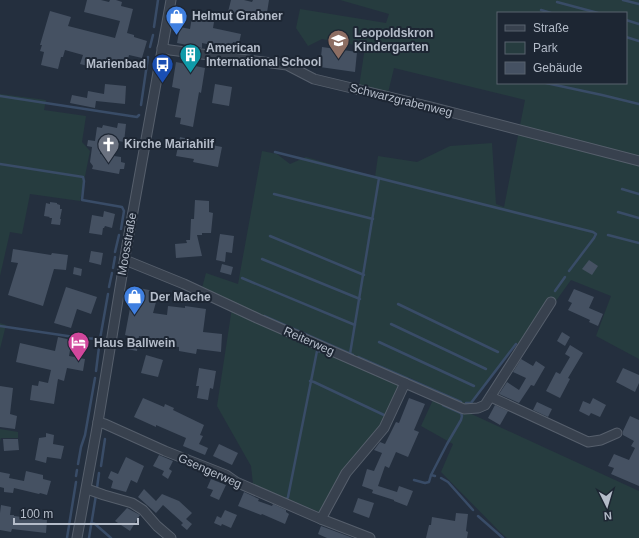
<svg xmlns="http://www.w3.org/2000/svg" width="639" height="538" viewBox="0 0 639 538" font-family="Helvetica,sans-serif">
  <rect width="100%" height="100%" fill="#242f3e"/>
  <!-- green -->
  <g fill="#263c3f" fill-rule="evenodd">
    <path d="M 340,0 L 639,0 L 639,359 L 596,336 L 611,296 L 571,280 L 553,305 L 527,348 L 517,343 L 471,405 L 467,412 L 639,491 L 639,538 L 507,538 L 500,532 L 441,472 L 453,444 L 421,426 L 437,391 L 408,377 L 379,429 L 321,513 L 253,484 L 251,466 L 217,406 L 233,301 L 202,288 L 206,273 L 238,284 L 262,151 L 277,154 L 290,164 L 306,157 L 375,177 L 378,156 L 417,162 L 450,146 L 492,143 L 496,204 L 504,207 L 525,100 L 394,68 L 388,93 L 359,87 L 365,47 L 322,39 L 308,46 L 296,28 L 300,9 L 386,23 L 389,14 ZM 498,13 L 626,13 L 626,83 L 498,83 Z"/>
    <polygon points="0,94 46,100 44,110 86,116 82,142 90,151 80,201 30,194 22,234 10,232 0,276"/>
    <polygon points="0,323 6,325 0,349"/>
    <polygon points="0,429 18,432 18,438 1,438 0,442"/>
  </g>
  <g fill="none" stroke-linecap="round" stroke-linejoin="round">
    <!-- stream -->
    <g stroke="#394c67" stroke-width="2.5">
      <polyline points="623,0 639,4"/>
      <polyline points="557,2 598,13"/>
      <polyline points="541,10 551,13"/>
      <polyline points="626,20 639,24"/>
      <polyline points="154,27 158,0"/>
      <polyline points="626,37 639,41"/>
      <polyline points="150,47 153,35"/>
      <polyline points="546,83 602,95 639,104"/>
      <polyline points="0,96 137,117 139,115"/>
      <polyline points="141,105 148,57"/>
      <polyline points="275,152 593,232 596,234 594,238 569,271"/>
      <polyline points="0,164 83,177 84,181 82,200 122,207 124,211 121,229"/>
      <polyline points="622,189 639,194"/>
      <polyline points="274,194 373,219"/>
      <polyline points="618,212 639,218"/>
      <polyline points="608,235 639,243"/>
      <polyline points="270,236 364,275"/>
      <polyline points="115,252 119,235"/>
      <polyline points="262,259 360,299"/>
      <polyline points="113,268 115,257"/>
      <polyline points="242,278 355,325"/>
      <polyline points="109,287 112,273"/>
      <polyline points="555,291 565,277"/>
      <polyline points="398,304 498,352"/>
      <polyline points="264,316 353,355"/>
      <polyline points="391,324 486,369"/>
      <polyline points="0,326 81,338 100,339"/>
      <polyline points="379,342 474,386"/>
      <polyline points="350,354 379,178"/>
      <polyline points="358,357 461,402"/>
      <polyline points="96,371 100,339 108,294"/>
      <polyline points="310,381 314,382 384,415"/>
      <polyline points="466,403 471,403 516,344"/>
      <polyline points="78,464 81,447 85,435 95,378"/>
      <polyline points="101,466 105,439"/>
      <polyline points="76,476 77,470"/>
      <polyline points="435,476 431,475 447,444 461,420 462,416 461,413 443,405"/>
      <polyline points="441,478 448,482 473,510"/>
      <polyline points="414,480 425,483 429,482 431,475"/>
      <polyline points="97,488 99,473"/>
      <polyline points="284,499 287,499 288,497 317,351 323,352"/>
      <polyline points="478,516 503,538"/>
      <polyline points="91,523 95,524 111,538"/>
      <polyline points="67,538 76,482"/>
      <polyline points="89,538 96,495"/>
    </g>
  </g>
  <!-- building -->
  <g fill="#455162">
    <polygon points="87,0 101,0 109,2 110,0 116,0 122,2 121,6 133,9 127,33 134,35 134,37 147,41 142,58 129,55 126,68 98,60 96,68 80,64 83,55 65,50 63,57 61,57 58,69 41,65 44,52 40,51 42,45 40,45 50,11 71,17 68,26 115,38 120,21 84,12"/>
    <polygon points="231,0 244,0 252,2 253,0 269,0 266,19 243,14 243,16 228,12"/>
    <polygon points="192,17 214,22 213,28 241,34 239,43 233,42 232,49 202,43 202,48 177,43 180,27 190,29"/>
    <polygon points="322,47 357,52 355,72 320,67"/>
    <polygon points="176,62 205,68 201,93 199,92 193,127 180,124 181,118 175,117 180,89 172,87"/>
    <polygon points="105,84 126,86 125,104 96,101 95,108 70,103 72,95 87,98 88,91 104,94"/>
    <polygon points="215,84 232,87 229,106 212,103"/>
    <polygon points="118,123 126,124 124,142 102,138 100,154 121,157 121,162 125,163 124,169 120,169 119,174 92,169 93,166 90,162 92,147 87,146 88,140 95,141 97,127 102,128 103,125 117,128"/>
    <polygon points="180,137 188,139 187,140 222,147 218,167 193,162 194,159 176,156"/>
    <polygon points="195,200 209,201 209,212 213,213 211,233 202,233 202,235 197,235 202,256 176,258 175,244 187,243 186,240 190,240 191,219 194,219"/>
    <polygon points="50,202 57,203 57,204 60,205 60,209 62,209 60,219 61,219 60,225 51,224 52,218 49,218 50,217 44,216 46,203 50,204"/>
    <polygon points="104,211 115,214 112,228 105,226 104,228 103,228 102,235 89,233 92,215 103,217"/>
    <polygon points="220,234 234,236 232,253 226,252 225,262 216,260"/>
    <polygon points="13,249 51,255 52,253 68,255 66,270 54,269 43,306 8,295 18,263 11,262"/>
    <polygon points="91,251 103,253 101,265 89,262"/>
    <polygon points="589,260 598,266 592,275 582,269"/>
    <polygon points="222,264 233,267 231,275 220,272"/>
    <polygon points="74,267 82,269 81,276 73,274"/>
    <polygon points="66,287 97,297 91,314 77,309 71,328 54,323"/>
    <polygon points="134,287 154,291 152,301 156,302 153,313 167,315 168,306 185,308 185,306 206,309 203,332 222,334 221,352 197,349 196,354 179,351 179,347 166,346 166,342 139,336 137,351 127,349 129,336 125,335"/>
    <polygon points="574,289 594,297 589,308 603,314 598,326 589,322 590,320 568,310 572,303 568,301"/>
    <polygon points="562,332 570,337 565,346 557,341"/>
    <polygon points="58,337 80,342 79,345 69,345 71,345 69,356 85,359 83,371 67,368 64,381 58,379 54,404 30,400 32,385 38,386 39,381 48,383 51,370 16,362 20,343 55,351"/>
    <polygon points="570,345 583,353 568,378 570,379 560,398 546,391 556,372 560,374 570,357 565,354"/>
    <polygon points="146,355 163,360 158,377 141,373"/>
    <polygon points="521,359 533,366 536,361 545,367 534,386 531,385 519,403 499,394 507,382 519,390 526,378 513,372"/>
    <polygon points="199,368 216,371 213,389 210,388 208,400 197,398 199,386 196,386"/>
    <polygon points="623,368 639,375 639,383 635,392 616,382"/>
    <polygon points="0,386 13,388 10,414 17,416 15,429 0,427"/>
    <polygon points="143,398 164,407 165,404 174,408 173,410 204,425 200,435 203,436 199,444 208,448 205,455 183,446 186,438 156,425 156,427 134,417"/>
    <polygon points="409,398 425,404 414,430 419,432 408,457 396,452 389,468 385,466 378,486 397,492 399,486 413,491 407,506 394,501 394,500 372,493 373,490 362,486 367,469 374,471 382,453 374,450 380,442 385,444 396,422 399,423"/>
    <polygon points="593,398 606,405 600,417 591,413 589,416 579,411 583,401 590,404"/>
    <polygon points="537,402 552,409 548,417 533,410"/>
    <polygon points="495,405 508,411 500,425 488,418"/>
    <polygon points="630,416 639,420 639,486 611,474 614,468 608,466 614,454 629,460 635,448 631,446 634,441 623,435 623,431"/>
    <polygon points="46,433 54,435 53,444 64,446 61,459 47,457 46,463 35,460 39,438 46,437"/>
    <polygon points="3,439 18,439 19,450 4,451"/>
    <polygon points="219,444 238,453 232,465 213,456"/>
    <polygon points="159,455 173,461 169,469 172,471 168,479 162,475 164,471 153,466"/>
    <polygon points="126,457 144,466 137,483 131,480 126,492 111,488 113,481 108,478 111,471 118,474"/>
    <polygon points="26,471 43,475 43,479 51,481 47,495 40,493 39,494 14,488 13,493 4,492 4,488 0,487 0,472 10,474 9,478 24,481"/>
    <polygon points="211,479 226,485 219,500 210,496 213,490 207,488"/>
    <polygon points="144,489 156,501 162,494 179,501 192,513 186,519 192,524 187,530 181,525 183,523 163,505 156,513 138,497"/>
    <polygon points="244,492 259,499 258,501 272,506 273,504 286,510 286,512 289,514 285,524 262,514 261,515 238,506"/>
    <polygon points="358,498 374,503 369,518 353,512"/>
    <polygon points="1,505 11,507 10,515 14,515 14,516 47,520 46,533 12,529 11,532 0,530 0,513"/>
    <polygon points="127,508 140,515 130,531 115,521"/>
    <polygon points="225,510 237,515 231,528 222,524 221,526 214,523 217,516 221,518"/>
    <polygon points="456,513 468,514 466,531 468,532 467,538 426,538 429,525 431,525 432,517 455,521"/>
    <polygon points="321,526 353,538 327,538 318,534"/>
  </g>
  <g fill="none" stroke-linecap="round" stroke-linejoin="round">
    <defs>
      <g id="minor">
        <polyline points="162,48 170,50 287,65 314,79 431,107 639,161"/>
        <polyline points="125,260 184,284 259,319 464,409 478,408 485,405 551,302"/>
        <polyline points="491,397 588,442 601,440 617,433"/>
        <polyline points="98,422 105,424 165,451 226,475 236,482 321,519 370,538"/>
        <polyline points="87,489 104,495 132,503 143,510 157,526 171,538"/>
        <polyline points="321,519 346,473 384,428 405,383"/>
        <polyline points="77,538 98,422 127,245 171,0"/>
      </g>
    </defs>
    <!-- minor casing -->
    <use href="#minor" stroke="#565f6c" stroke-width="11"/>
    <!-- minor -->
    <use href="#minor" stroke="#38414e" stroke-width="9"/>
  </g>
  <!-- icons -->
  <defs>
    <symbol id="shop-pin" viewBox="-11 -11 22 30"><path d="M0 17L-7.5 6A9.5 9.5 0 1 1 7.5 6Z" fill="#3f7fe0" stroke="#1d2633"/><path d="M-5-2.5h2.3a2.7 3.5 0 0 1 5.4 0H5L5.5 6h-11ZM-1.5-2.5h3a1.5 2.3 0 0 0-3 0Z" fill="#fff"/></symbol>
    <symbol id="school-pin" viewBox="-11 -11 22 30"><path d="M0 17L-7.5 6A9.5 9.5 0 1 1 7.5 6Z" fill="#8d6e63" stroke="#1d2633"/><path d="M0-5L7-2L0 1L-7-2ZM-4 1L0 2.5L4 1V4Q0 6-4 4Z" fill="#fff"/></symbol>
    <symbol id="building-pin" viewBox="-11 -11 22 30"><path d="M0 17L-7.5 6A9.5 9.5 0 1 1 7.5 6Z" fill="#0f9aa8" stroke="#1d2633"/><path d="M-4-6H4V6H1V3H-1V6H-4ZM-2.5-4.3h1.7v1.8h-1.7ZM.8-4.3h1.7v1.8H.8ZM-2.5-1h1.7V.8h-1.7ZM.8-1h1.7V.8H.8Z" fill="#fff"/></symbol>
    <symbol id="bus-pin" viewBox="-11 -11 22 30"><path d="M0 17L-7.5 6A9.5 9.5 0 1 1 7.5 6Z" fill="#1a4fb4" stroke="#1d2633"/><path d="M-5-6H5V4H4V6H2V4H-2V6H-4V4H-5ZM-3.5-4V0h7V-4ZM-3.5 1.2v1.5H-2V1.2ZM2 1.2v1.5H3.5V1.2Z" fill="#fff"/></symbol>
    <symbol id="church-pin" viewBox="-11 -11 22 30"><path d="M0 17L-7.5 6A9.5 9.5 0 1 1 7.5 6Z" fill="#6b7280" stroke="#1d2633"/><path d="M-1.2-6h2.4v3.5h3.3v2.4h-3.3V6h-2.4V-.1h-3.3v-2.4h3.3Z" fill="#fff"/></symbol>
    <symbol id="hotel-pin" viewBox="-11 -11 22 30"><path d="M0 17L-7.5 6A9.5 9.5 0 1 1 7.5 6Z" fill="#d1479c" stroke="#1d2633"/><path d="M-6-4.5h1.5V1H6V5H4.5V3h-9V5H-6ZM-4 0a1.8 1.8 0 1 1 3.6 0ZM.5 0V-2.5h3Q6-2.5 6 0Z" fill="#fff"/></symbol>
  </defs>
  <g fill-rule="evenodd">
    <use href="#shop-pin" x="164" y="4" width="25" height="34"/>
    <use href="#school-pin" x="326" y="28" width="25" height="34"/>
    <use href="#building-pin" x="178" y="42" width="25" height="34"/>
    <use href="#bus-pin" x="150" y="52" width="25" height="34"/>
    <use href="#church-pin" x="96" y="132" width="25" height="34"/>
    <use href="#shop-pin" x="122" y="284" width="25" height="34"/>
    <use href="#hotel-pin" x="66" y="330" width="25" height="34"/>
  </g>
  <g text-anchor="middle" stroke-width="4" stroke-linejoin="round" paint-order="stroke">
    <!-- poi labels -->
    <g font-size="12" font-weight="bold" fill="#b4bcc9" stroke="#1d2633" text-anchor="start">
      <text x="192" y="20">Helmut Grabner</text>
      <text x="354" y="37">Leopoldskron<tspan x="354" dy="14">Kindergarten</tspan></text>
      <text x="206" y="52">American<tspan x="206" dy="14">International School</tspan></text>
      <text x="146" y="68" text-anchor="end">Marienbad</text>
      <text x="124" y="148">Kirche Mariahilf</text>
      <text x="150" y="301">Der Mache</text>
      <text x="94" y="347">Haus Ballwein</text>
    </g>
    <!-- street labels -->
    <g font-size="12" fill="#b4bcc9" stroke="#1d2633">
      <text transform="translate(401 100) rotate(14)" y="4">Schwarzgrabenweg</text>
      <text transform="translate(127 244) rotate(-80)" y="4">Moosstraße</text>
      <text transform="translate(309 341) rotate(24)" y="4">Reiterweg</text>
      <text transform="translate(210 471) rotate(24)" y="4">Gsengerweg</text>
    </g>
  </g>
  <!-- legend -->
  <rect x="497" y="12" width="130" height="72" fill="#1d2633" stroke="#59626f"/>
  <rect x="505" y="25" width="20" height="6" fill="#38414e" stroke="#59626f"/>
  <text x="533" y="32" font-size="12" fill="#b4bcc9">Straße</text>
  <rect x="505" y="42" width="20" height="12" fill="#263c3f" stroke="#59626f"/>
  <text x="533" y="52" font-size="12" fill="#b4bcc9">Park</text>
  <rect x="505" y="62" width="20" height="12" fill="#455162" stroke="#59626f"/>
  <text x="533" y="72" font-size="12" fill="#b4bcc9">Gebäude</text>
  <!-- north arrow -->
  <g transform="translate(607 506) rotate(175)" stroke="#1d2633" stroke-width="3" paint-order="stroke">
  <path d="M0-3L7 15L0 10L-7 15Z" fill="#b4bcc9"/>
  <text y="-6" font-size="11" font-weight="bold" text-anchor="middle" fill="#b4bcc9">N</text>
  </g>
  <!-- scale -->
  <path d="M14 518v6h124v-6" fill="none" stroke="#b4bcc9" stroke-width="2"/>
  <text x="20" y="518" font-size="12" fill="#b4bcc9" stroke="#1d2633" stroke-width="3" paint-order="stroke">100 m</text>
</svg>
